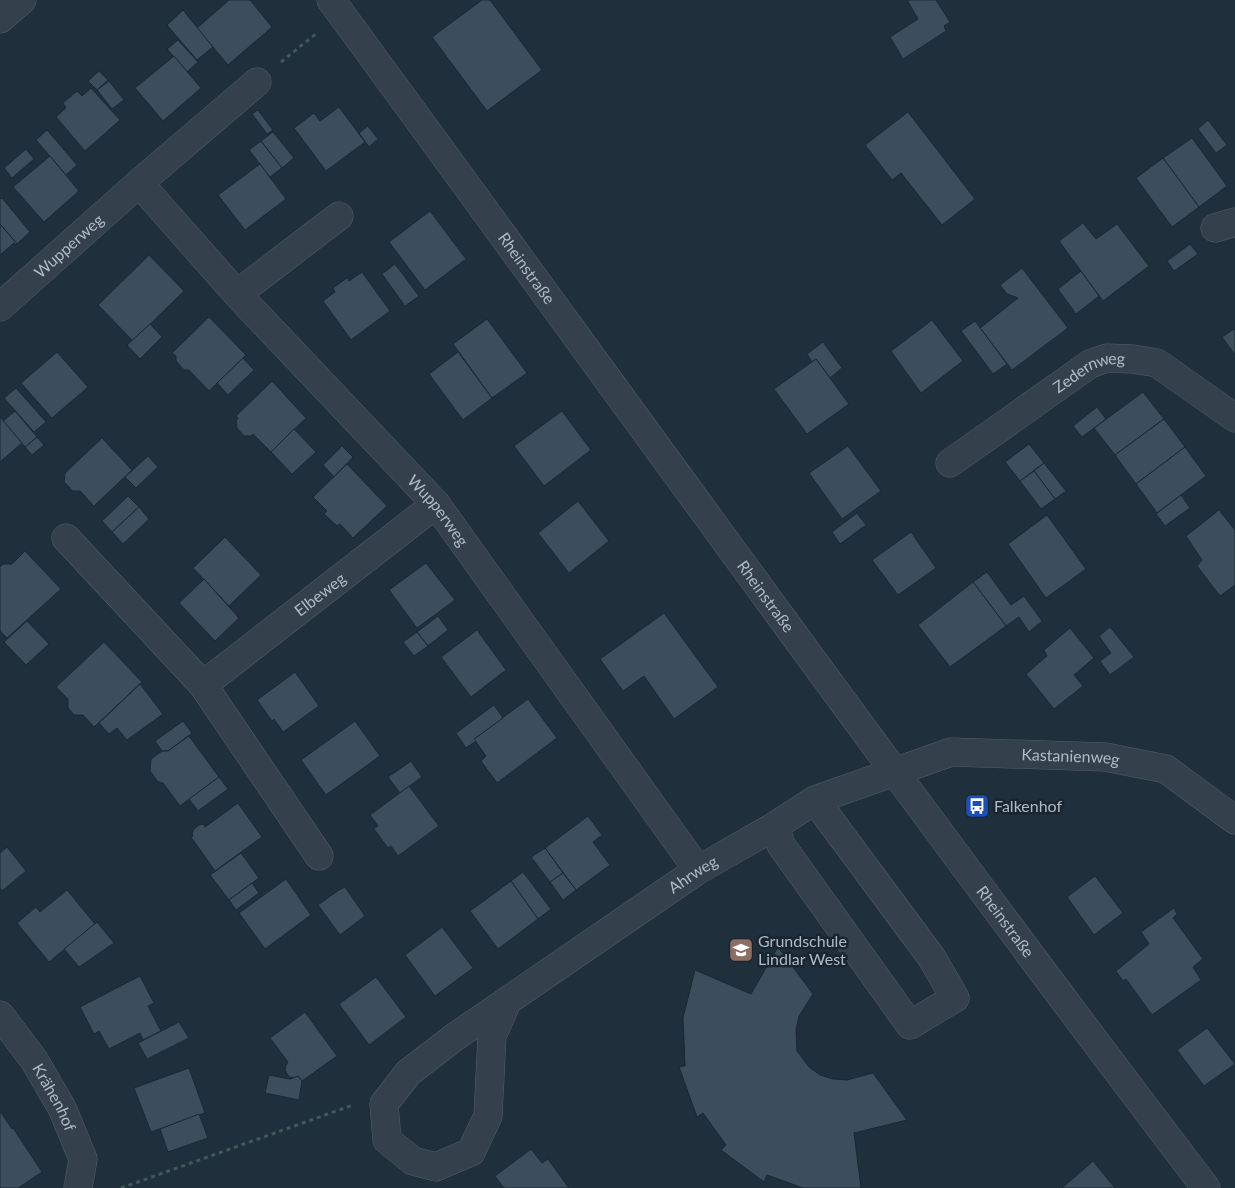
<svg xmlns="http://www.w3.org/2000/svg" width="1235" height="1188" viewBox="0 0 1235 1188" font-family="Lato,sans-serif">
  <rect width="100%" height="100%" fill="#202f3c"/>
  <!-- building -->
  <g fill="#3c4e5b" stroke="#1b2832">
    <polygon points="229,0 250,0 272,27 228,65 197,28"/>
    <polygon points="482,0 490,0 542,70 487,111 432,37"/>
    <polygon points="907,0 936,0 950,22 944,26 946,31 903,59 890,37 918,19"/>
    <polygon points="183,10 213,47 197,60 167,25"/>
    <polygon points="178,40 198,62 187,72 167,49"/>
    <polygon points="174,56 201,88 163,121 135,88"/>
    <polygon points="99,71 108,80 97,90 88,81"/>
    <polygon points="109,81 124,100 112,109 97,90"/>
    <polygon points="91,88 120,120 85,151 56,117 66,108 63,103 77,91 82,96"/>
    <polygon points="339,107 365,142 326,171 294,128 314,113 320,121"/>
    <polygon points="258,110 273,130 267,134 252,114"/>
    <polygon points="908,112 975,199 942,225 901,173 892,180 865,145"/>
    <polygon points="1208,120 1227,145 1216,153 1198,129"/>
    <polygon points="368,126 378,139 369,147 359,133"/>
    <polygon points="47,130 77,165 66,175 36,140"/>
    <polygon points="273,132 294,158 282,168 261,141"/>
    <polygon points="1192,138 1227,186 1199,207 1163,158"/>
    <polygon points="261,141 282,168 270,177 249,150"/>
    <polygon points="26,149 34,159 12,178 4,168"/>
    <polygon points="50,156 79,191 44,222 13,187"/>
    <polygon points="1163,158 1199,207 1172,227 1136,178"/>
    <polygon points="260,164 286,199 245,230 218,195"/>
    <polygon points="2,198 30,232 17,244 0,224 0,199"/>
    <polygon points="430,211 466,259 425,290 389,242"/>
    <polygon points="1083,223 1096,239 1117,224 1149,266 1103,301 1059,241"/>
    <polygon points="0,224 17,244 16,245 14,243 0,255 2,257 0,259"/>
    <polygon points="1190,244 1198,254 1174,271 1167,261"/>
    <polygon points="149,255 184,291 133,341 98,305"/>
    <polygon points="395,264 419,296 405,306 382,274"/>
    <polygon points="1022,268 1068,328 1012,370 980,328 1018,298 1007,294 1000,285"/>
    <polygon points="1081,271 1099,296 1076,314 1058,289"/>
    <polygon points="362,272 390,311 351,340 323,301 335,292 333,288 347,278 349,281"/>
    <polygon points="209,317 246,355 209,391 189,370 184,370 176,361 176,356 172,353"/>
    <polygon points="487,319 527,373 492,398 453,344"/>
    <polygon points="932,320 963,361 921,393 891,351"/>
    <polygon points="975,321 1007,364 993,374 961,331"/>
    <polygon points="150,324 162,337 140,359 127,345"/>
    <polygon points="1234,329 1235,330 1235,355 1222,337"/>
    <polygon points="823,342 842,368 830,378 816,359 812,362 807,354"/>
    <polygon points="57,352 88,387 52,418 21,383"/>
    <polygon points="458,352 492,398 463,420 429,374"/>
    <polygon points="243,358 254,370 228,395 217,383"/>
    <polygon points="816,359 849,404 807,434 774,389"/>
    <polygon points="272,381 306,418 271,452 253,434 251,436 244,436 237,428 236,421 238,418 236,416"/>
    <polygon points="16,388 46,422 34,432 4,398"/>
    <polygon points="1143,392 1164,419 1115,455 1094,428"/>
    <polygon points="1097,407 1106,419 1082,437 1073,426"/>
    <polygon points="15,411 37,437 25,447 3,421"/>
    <polygon points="562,411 591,450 544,486 514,446"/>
    <polygon points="0,417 22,443 0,462"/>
    <polygon points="1164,419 1185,447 1136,484 1115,455"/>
    <polygon points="294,429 316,452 292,474 271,452"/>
    <polygon points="37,437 44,445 32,455 25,447"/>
    <polygon points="102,438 132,470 94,506 80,491 73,491 64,482 65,473"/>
    <polygon points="1029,444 1044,463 1020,481 1005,462"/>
    <polygon points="342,446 353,457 334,477 323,465"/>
    <polygon points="848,446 881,491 842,519 809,473"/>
    <polygon points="1185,447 1206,476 1157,513 1136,484"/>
    <polygon points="148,456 158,467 136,488 125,477"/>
    <polygon points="1044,463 1066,491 1055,499 1034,471"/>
    <polygon points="347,464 387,506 353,538 340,524 337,526 324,514 327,511 313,497"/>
    <polygon points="1034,471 1055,499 1041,509 1020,481"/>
    <polygon points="1181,495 1190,508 1165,526 1156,514"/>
    <polygon points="128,496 139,507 112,532 102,521"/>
    <polygon points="578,501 609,541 569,573 538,533"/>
    <polygon points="139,507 149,519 123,544 112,532"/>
    <polygon points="1219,510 1235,530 1235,585 1220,596 1197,566 1202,560 1186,536"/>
    <polygon points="857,513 866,525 840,544 832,532"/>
    <polygon points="1047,515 1086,569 1046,598 1008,544"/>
    <polygon points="911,532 936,568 898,595 872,560"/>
    <polygon points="225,537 261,575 229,606 193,568"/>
    <polygon points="25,551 61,589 7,638 0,631 0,567 3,564 12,564"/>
    <polygon points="426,563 455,600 417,628 389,590"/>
    <polygon points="987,572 1011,605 1024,596 1042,621 1029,632 1019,617 1006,626 973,582"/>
    <polygon points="204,579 239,618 215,641 179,603"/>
    <polygon points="973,582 1006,626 950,667 918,625"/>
    <polygon points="664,613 718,687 674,719 644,676 623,691 600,659"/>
    <polygon points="438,616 448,630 428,646 417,632"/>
    <polygon points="27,621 49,644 26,665 4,642"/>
    <polygon points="1110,627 1134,657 1110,675 1100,661 1111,653 1099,636"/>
    <polygon points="1070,628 1094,658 1074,675 1083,686 1054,709 1026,674 1047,656 1044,650"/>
    <polygon points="477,630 506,670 471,697 441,657"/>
    <polygon points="417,632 428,646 414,656 403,642"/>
    <polygon points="104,642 142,682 94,727 83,715 74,715 68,708 68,699 56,687"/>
    <polygon points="295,672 319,706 283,732 274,719 272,721 257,700"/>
    <polygon points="140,684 163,714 127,740 117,728 109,734 99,723"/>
    <polygon points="528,699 557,738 497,783 481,761 486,756 474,739"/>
    <polygon points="494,705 503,718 474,739 476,741 466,748 456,733"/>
    <polygon points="183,721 192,733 168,751 162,751 155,741"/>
    <polygon points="355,721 380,756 326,795 301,760"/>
    <polygon points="189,736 219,777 180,806 163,783 158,782 150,771 151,759 162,751 168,751"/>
    <polygon points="411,761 422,777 400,793 388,777"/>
    <polygon points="219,777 228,789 198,811 189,799"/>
    <polygon points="409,786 439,826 398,856 391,846 388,848 374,829 378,826 370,815"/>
    <polygon points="238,803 262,837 215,871 191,837 193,836 192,833 194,829 199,825 204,824 205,827"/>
    <polygon points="588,816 602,835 593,842 610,865 576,890 545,848"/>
    <polygon points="7,847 26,871 2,891 0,888 0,853"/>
    <polygon points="545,848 563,873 550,882 531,857"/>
    <polygon points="241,853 259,878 229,900 210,875"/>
    <polygon points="523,872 551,909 538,919 511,881"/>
    <polygon points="563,873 576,890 563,900 550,882"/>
    <polygon points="1095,876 1123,913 1094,935 1067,897"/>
    <polygon points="286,879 311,915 265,949 239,913"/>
    <polygon points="511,881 538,919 498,949 470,911"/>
    <polygon points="252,883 259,893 236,910 229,900"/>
    <polygon points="345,887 365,916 340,935 318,905 339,890"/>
    <polygon points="67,890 95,924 49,962 17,923 36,907 40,912"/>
    <polygon points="1174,908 1177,914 1173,918 1203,959 1193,967 1201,980 1152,1015 1126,979 1123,981 1116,971 1149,944 1141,932"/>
    <polygon points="97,922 114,943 79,967 64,949"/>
    <polygon points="442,927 473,968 435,996 405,955"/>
    <polygon points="778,947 813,994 799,1016 796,1030 797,1051 809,1067 820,1075 833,1079 847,1080 873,1073 907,1120 854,1133 861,1188 803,1188 767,1175 764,1182 721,1150 726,1145 703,1113 697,1117 679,1067 685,1066 683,1018 695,970 751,994"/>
    <polygon points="140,976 154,1003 148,1006 161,1031 143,1040 140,1033 109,1049 99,1031 94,1034 80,1007"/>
    <polygon points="376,977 406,1017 369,1045 339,1004"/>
    <polygon points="305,1012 337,1056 302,1081 298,1076 295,1078 289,1077 285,1070 286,1065 288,1062 270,1038"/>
    <polygon points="179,1022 189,1038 147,1059 138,1043"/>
    <polygon points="1207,1028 1235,1064 1204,1086 1177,1050"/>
    <polygon points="189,1068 205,1113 151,1132 134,1088"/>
    <polygon points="269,1075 290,1079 298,1076 302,1081 299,1100 265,1093"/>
    <polygon points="0,1111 12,1129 13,1128 42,1172 18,1188 0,1188"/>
    <polygon points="199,1114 208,1138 168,1152 160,1129"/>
    <polygon points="531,1149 542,1163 548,1159 569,1188 504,1188 495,1176"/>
    <polygon points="1093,1161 1115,1188 1062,1188"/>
  </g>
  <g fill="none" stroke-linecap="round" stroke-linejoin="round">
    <defs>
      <g id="minor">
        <path id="s1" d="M 331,0 C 622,397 908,797 1206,1188"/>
        <polyline points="0,19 22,0"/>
        <polyline points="139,183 257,82"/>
        <polyline points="1215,228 1235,222"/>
        <polyline points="237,294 339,216"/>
        <path id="s2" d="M 0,307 L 139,183 L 237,294 L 436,504 L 698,870"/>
        <path id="s3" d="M 950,463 L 1090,364 L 1107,358 L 1133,359 L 1157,363 L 1235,418"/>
        <polyline points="66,538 203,685 319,856"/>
        <path id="s4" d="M 203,685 L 436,504"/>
        <polyline points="775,826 781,845 910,1025 955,998 932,958 815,800"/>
        <path id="s5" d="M 507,1002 L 492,1036 L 488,1116 L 471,1152 L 436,1167 L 413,1161 L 387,1140 L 384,1104 L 408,1073 L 456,1036 L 698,870 L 775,826 L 815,800 L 951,752 L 1105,757 L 1166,769 L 1235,820"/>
        <path id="s6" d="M 0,1015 L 34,1060 L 62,1108 L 83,1159 L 78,1188"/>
      </g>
    </defs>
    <!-- minor casing -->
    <use href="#minor" stroke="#525e69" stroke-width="29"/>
    <!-- path -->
    <g stroke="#405959" stroke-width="3" stroke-dasharray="4 4" stroke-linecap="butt">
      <polyline points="281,62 317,33"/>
      <polyline points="121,1188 353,1105"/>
    </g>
    <!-- minor -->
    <use href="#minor" stroke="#34414c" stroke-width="28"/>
  </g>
  <!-- icons -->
  <defs>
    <symbol id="bus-square" viewBox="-11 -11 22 22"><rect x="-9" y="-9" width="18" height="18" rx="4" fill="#1a4fb4" stroke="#192630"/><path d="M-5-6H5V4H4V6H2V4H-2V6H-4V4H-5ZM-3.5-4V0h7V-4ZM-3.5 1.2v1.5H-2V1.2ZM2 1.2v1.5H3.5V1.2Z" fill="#fff"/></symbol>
    <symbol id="school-square" viewBox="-11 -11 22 22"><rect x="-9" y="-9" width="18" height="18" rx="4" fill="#8d6e63" stroke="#192630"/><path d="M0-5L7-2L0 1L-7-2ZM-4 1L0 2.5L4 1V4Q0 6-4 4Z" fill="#fff"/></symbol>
  </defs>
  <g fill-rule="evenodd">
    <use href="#bus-square" x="963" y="792" width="28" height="28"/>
    <use href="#school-square" x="727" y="936" width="28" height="28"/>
  </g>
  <g text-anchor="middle" stroke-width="5" stroke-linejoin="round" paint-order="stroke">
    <!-- street labels -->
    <g font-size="16" fill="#afbbc8" stroke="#192630">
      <text dy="6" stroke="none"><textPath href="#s2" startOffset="92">Wupperweg</textPath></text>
      <text dy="6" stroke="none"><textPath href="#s1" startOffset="332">Rheinstraße</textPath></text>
      <text dy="6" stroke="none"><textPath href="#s3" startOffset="168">Zedernweg</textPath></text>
      <text dy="6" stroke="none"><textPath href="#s2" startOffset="630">Wupperweg</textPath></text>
      <text dy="6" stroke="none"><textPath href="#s4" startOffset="148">Elbeweg</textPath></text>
      <text dy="6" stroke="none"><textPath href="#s1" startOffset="738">Rheinstraße</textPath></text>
      <text dy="6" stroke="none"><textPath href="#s5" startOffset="1082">Kastanienweg</textPath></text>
      <text dy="6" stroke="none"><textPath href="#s5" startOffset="675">Ahrweg</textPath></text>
      <text dy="6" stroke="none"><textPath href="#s1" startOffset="1142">Rheinstraße</textPath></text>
      <text dy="6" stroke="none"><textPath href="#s6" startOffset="99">Krähenhof</textPath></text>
    </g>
    <!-- poi labels -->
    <g font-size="16" fill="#afbbc8" stroke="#192630" text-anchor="start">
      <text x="994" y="812">Falkenhof</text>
      <text x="758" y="947">Grundschule<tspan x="758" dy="18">Lindlar West</tspan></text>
    </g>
  </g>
</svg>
